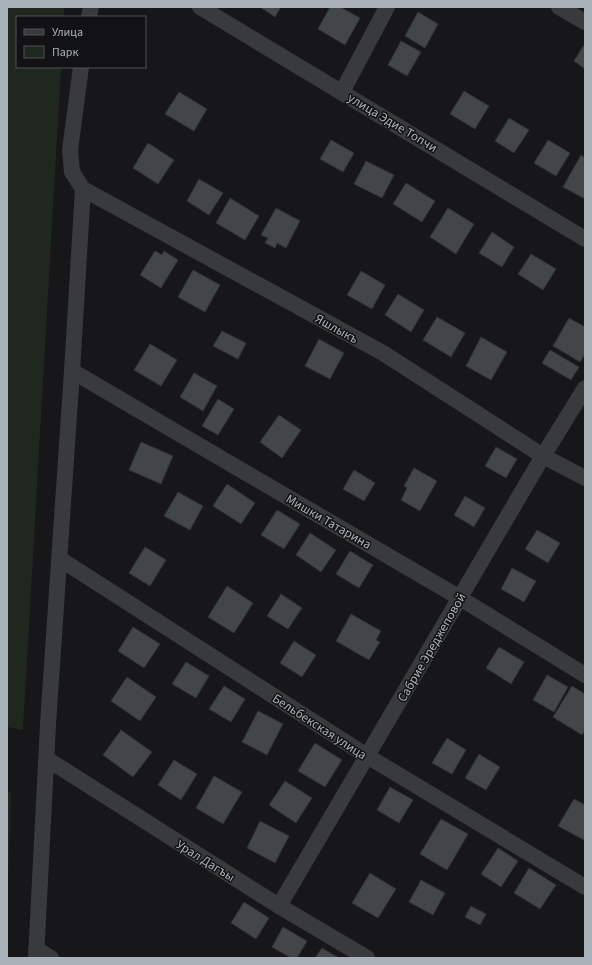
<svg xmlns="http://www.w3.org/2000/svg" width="592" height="965" viewBox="0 0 592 965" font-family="'Source Sans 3',sans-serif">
  <rect width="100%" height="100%" fill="#171719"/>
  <!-- green -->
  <g fill="#1f271f">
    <polygon points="7,7 64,7 64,17 17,17 17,67 61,67 23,730 7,727"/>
    <polygon points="7,792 11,793 7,906"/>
  </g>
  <!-- building -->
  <g fill="#434649" stroke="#313235">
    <polygon points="260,7 281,7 275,17"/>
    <polygon points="330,7 340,7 360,18 345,45 318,29"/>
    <polygon points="418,12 438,24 425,48 405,36"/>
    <polygon points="401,41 421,52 407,76 388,65"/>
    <polygon points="584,45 585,46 585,69 574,61"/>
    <polygon points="464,91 489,106 475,129 450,114"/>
    <polygon points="179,92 207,109 194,131 165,114"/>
    <polygon points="509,118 529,130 514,153 495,141"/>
    <polygon points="331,140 354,153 343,172 320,159"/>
    <polygon points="548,140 570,153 556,176 534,163"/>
    <polygon points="148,143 174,160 158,184 133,168"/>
    <polygon points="581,155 585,158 585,199 563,187"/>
    <polygon points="366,161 394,175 382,198 354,184"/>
    <polygon points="199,179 223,193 209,215 187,201"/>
    <polygon points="406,183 435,201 422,222 393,204"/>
    <polygon points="230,198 259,216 245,240 216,223"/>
    <polygon points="276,208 300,221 286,248 277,243 275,248 265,243 268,238 261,235"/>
    <polygon points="448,208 474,224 456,254 430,237"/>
    <polygon points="492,232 514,247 502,267 479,253"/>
    <polygon points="155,251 162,255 164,251 178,260 161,288 140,275"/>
    <polygon points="531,254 556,269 543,290 518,274"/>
    <polygon points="193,270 220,285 205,312 178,297"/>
    <polygon points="361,271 385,285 372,309 347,295"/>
    <polygon points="398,294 424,310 411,332 385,315"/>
    <polygon points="437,317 465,333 451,357 423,340"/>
    <polygon points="569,318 585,327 585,354 580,362 553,346"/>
    <polygon points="222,331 246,343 238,359 213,346"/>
    <polygon points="481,337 507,352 491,380 466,366"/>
    <polygon points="319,339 344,353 330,379 305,366"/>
    <polygon points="150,344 177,360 161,386 134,370"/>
    <polygon points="550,350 579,367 571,380 542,363"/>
    <polygon points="194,373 217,386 203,411 180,397"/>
    <polygon points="218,399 234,409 218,435 202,426"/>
    <polygon points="279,415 301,430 282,458 260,442"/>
    <polygon points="141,442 173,456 161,484 129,470"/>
    <polygon points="496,447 517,459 506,478 485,466"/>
    <polygon points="414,468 437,481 420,511 401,500 407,488 404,486"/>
    <polygon points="354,470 375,483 364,501 343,489"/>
    <polygon points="227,484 255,503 241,524 213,506"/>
    <polygon points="178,492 203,506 190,530 164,516"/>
    <polygon points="465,496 485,508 474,527 454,515"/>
    <polygon points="277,510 300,524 284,549 261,535"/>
    <polygon points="537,530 560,543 548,563 525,549"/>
    <polygon points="310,533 336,550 321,572 296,555"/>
    <polygon points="145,547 166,560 150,586 129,573"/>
    <polygon points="350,551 373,565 359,588 336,574"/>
    <polygon points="512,568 536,581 524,602 501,589"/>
    <polygon points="227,586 253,603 234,633 208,617"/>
    <polygon points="281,594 302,608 288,629 267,616"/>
    <polygon points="351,614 381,631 376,640 380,642 369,660 336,641"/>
    <polygon points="133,627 160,644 144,668 118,651"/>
    <polygon points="294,641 316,655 302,677 280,663"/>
    <polygon points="499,647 524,662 511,684 486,668"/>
    <polygon points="186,662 209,676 196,698 172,684"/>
    <polygon points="547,675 568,687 554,712 533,700"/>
    <polygon points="127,677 156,697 140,721 111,701"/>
    <polygon points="224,686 245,699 231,722 209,709"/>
    <polygon points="572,686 585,694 585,731 582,735 553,717"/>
    <polygon points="258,711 283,724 267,755 242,742"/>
    <polygon points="121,730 152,752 133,777 103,755"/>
    <polygon points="447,738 466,750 452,774 432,763"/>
    <polygon points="315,743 342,760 325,787 298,771"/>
    <polygon points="479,754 500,767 486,790 465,778"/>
    <polygon points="174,760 197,774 181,800 158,785"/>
    <polygon points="214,776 242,792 223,824 196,808"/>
    <polygon points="285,781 312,798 296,823 269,805"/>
    <polygon points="390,787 413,800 399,823 377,810"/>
    <polygon points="574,799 585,805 585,838 584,840 558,826"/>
    <polygon points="441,819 468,834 447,870 420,854"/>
    <polygon points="260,821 289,836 275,863 247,848"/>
    <polygon points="498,848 518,861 501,887 481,874"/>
    <polygon points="529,868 556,885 540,909 514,893"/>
    <polygon points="370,873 396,889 378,918 352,903"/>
    <polygon points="421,880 445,893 433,915 409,902"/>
    <polygon points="244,902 269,918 256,939 231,923"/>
    <polygon points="471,906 486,914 480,925 465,917"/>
    <polygon points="283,927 307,941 297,958 291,958 272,947"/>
    <polygon points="322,948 339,958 315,958"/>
  </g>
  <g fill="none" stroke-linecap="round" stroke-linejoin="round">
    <!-- street -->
    <g stroke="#383a3e" stroke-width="16">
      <polyline points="200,7 585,239"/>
      <polyline points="559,7 585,22"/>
      <polyline points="89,17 91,7"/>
      <polyline points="342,92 387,7"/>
      <polyline points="83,189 383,353 543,456 585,478"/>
      <polyline points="72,371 460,598 585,675"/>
      <polyline points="60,559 367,756 585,887"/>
      <polyline points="47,759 279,906 367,958"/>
      <polyline points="279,906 543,456 585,388"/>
      <polyline points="36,949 51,958"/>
      <polyline points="36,958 48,724 72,371 83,189 72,172 70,150 81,67"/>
    </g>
  </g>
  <g text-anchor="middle" stroke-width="3" stroke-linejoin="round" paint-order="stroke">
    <!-- street labels -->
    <g font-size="13" fill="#a9b1b9" stroke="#121214">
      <text transform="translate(393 122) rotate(31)" y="5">улица Эдие Топчи</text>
      <text transform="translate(337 328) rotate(29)" y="5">Яшлыкъ</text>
      <text transform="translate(329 521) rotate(30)" y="5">Мишки Татарина</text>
      <text transform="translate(431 647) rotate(-60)" y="5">Сабрие Эреджеповой</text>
      <text transform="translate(320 726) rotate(33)" y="5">Бельбекская улица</text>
      <text transform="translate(206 860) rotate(32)" y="5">Урал Дагъы</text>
    </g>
  </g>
  <!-- border -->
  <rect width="592" height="965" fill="none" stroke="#a9b1b9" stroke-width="16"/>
  <!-- legend -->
  <rect x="16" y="16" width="130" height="52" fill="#121214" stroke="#4e5256"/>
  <rect x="24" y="29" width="20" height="6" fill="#383a3e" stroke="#4e5256"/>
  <text x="52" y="36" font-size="12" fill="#a9b1b9">Улица</text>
  <rect x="24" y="46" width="20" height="12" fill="#1f271f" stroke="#4e5256"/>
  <text x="52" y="56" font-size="12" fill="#a9b1b9">Парк</text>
</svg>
